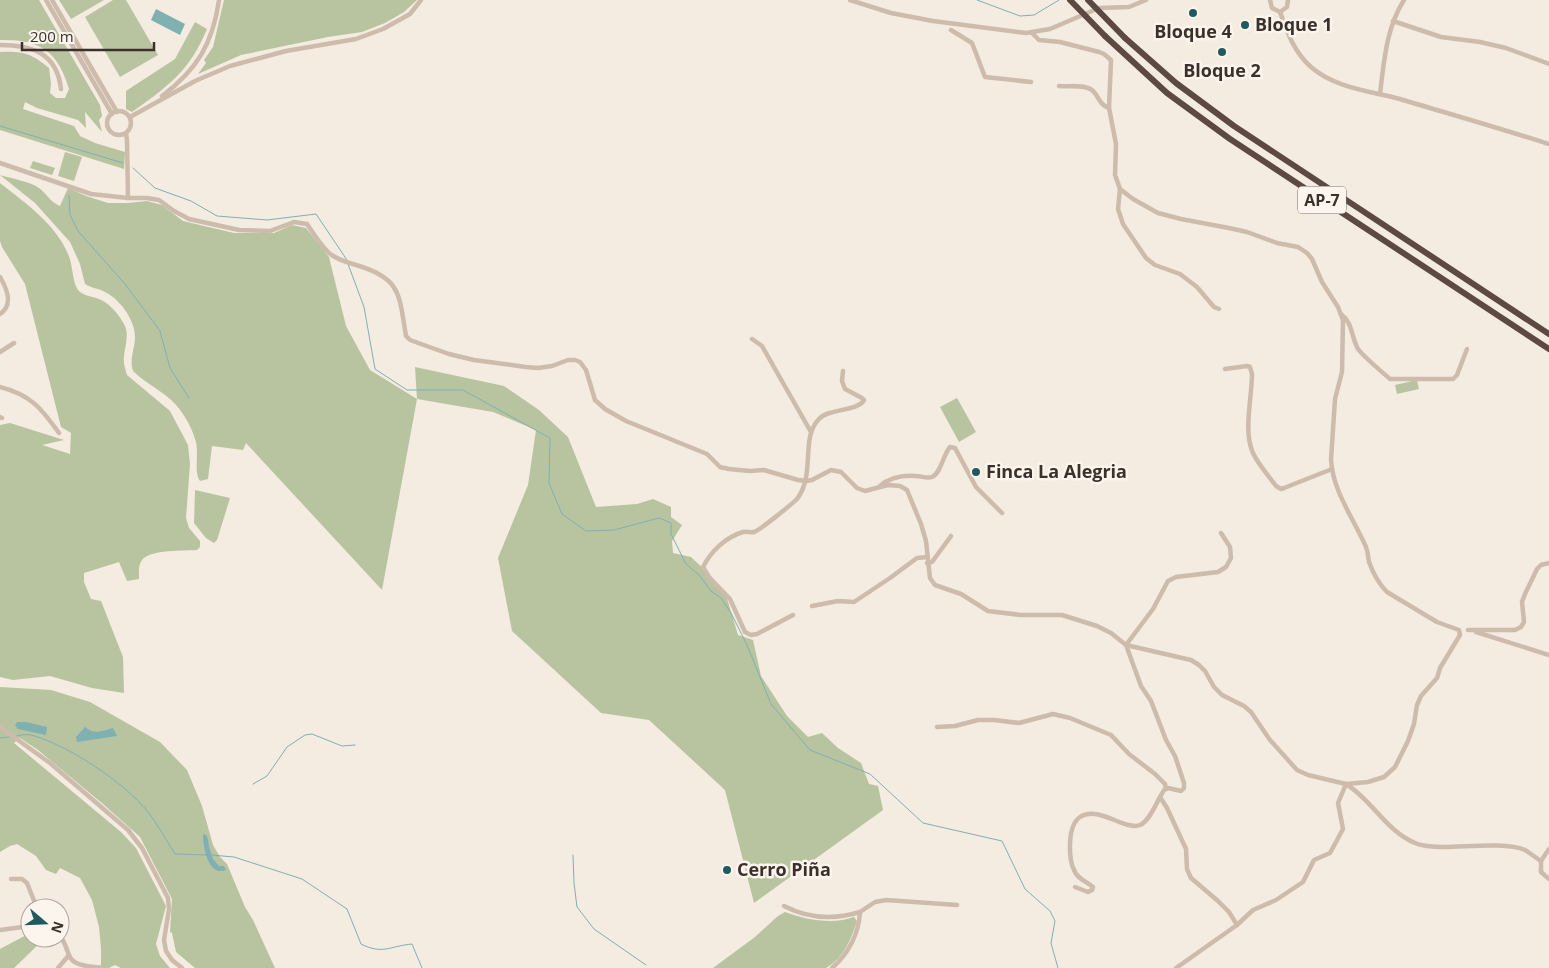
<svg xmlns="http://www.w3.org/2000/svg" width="1549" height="968" viewBox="0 0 1549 968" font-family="'Open Sans',sans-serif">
  <rect width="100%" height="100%" fill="#f4ebe1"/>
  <!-- green -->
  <g fill="#b8c4a0">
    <path d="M 0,0 L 39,0 L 100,105 L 102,116 L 99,120 L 102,132 L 85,112 L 86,128 L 78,120 L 37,108 L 25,102 L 23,109 L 74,126 L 80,136 L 95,143 L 125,152 L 124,169 L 0,130 L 0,52 C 23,51 31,53 49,68 L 51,84 L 50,93 L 56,98 L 65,98 L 69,89 C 58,51 40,39 0,40 Z"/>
    <polygon points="59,0 104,0 71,19"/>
    <polygon points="113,0 126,0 158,55 120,77 85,17"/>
    <polygon points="224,0 417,0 404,12 385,23 362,32 328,37 241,55 198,74 206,63 204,60 213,47"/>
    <path d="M 195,22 L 207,29 C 190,71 167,87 132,112 L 126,109 L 126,91 L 175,59 Z"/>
    <polygon points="65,152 82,157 74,181 58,176"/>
    <polygon points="33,161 55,168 52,175 30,168"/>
    <path d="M 0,175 C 10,178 31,182 39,188 C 47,194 50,202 60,206 L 68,188 L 86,196 L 108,203 L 128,203 L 147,201 L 162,205 L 183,221 L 234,233 L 274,233 L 292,225 L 306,228 L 329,257 L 346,326 L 370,370 L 417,399 L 415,367 L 504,386 L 539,410 L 568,437 L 596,507 L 637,504 L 653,499 L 671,507 L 671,517 L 682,525 L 672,541 L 673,553 L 691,557 L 708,573 L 726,595 L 738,635 L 753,640 L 761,676 L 787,716 L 808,737 L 822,733 L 838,748 L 861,763 L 869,784 L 878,786 L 883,810 L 754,903 L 725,790 L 649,720 L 601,713 L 512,631 L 498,558 L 528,485 L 536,430 L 493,412 L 417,399 L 382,590 L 246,443 L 243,450 L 212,446 L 208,479 L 200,481 C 193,472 200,452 195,439 C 192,428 184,414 176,405 C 165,392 146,384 133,371 C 129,359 135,349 135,337 C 135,319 119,298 103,291 C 97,288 91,288 85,284 L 80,264 L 70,242 L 35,203 Z"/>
    <path d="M 0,183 C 25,203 55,223 68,254 C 73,264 72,282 78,290 C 83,296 92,296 99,299 C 110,303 120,316 125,326 C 129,336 125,346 124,356 C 123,363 125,368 127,375 L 170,411 L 188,445 L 190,464 L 186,518 L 189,528 L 200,541 L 200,547 L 197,550 C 184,551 151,549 142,560 C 138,565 139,573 139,579 L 127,581 L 119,562 L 84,573 L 84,582 L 91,599 L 101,601 L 123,657 L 124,693 L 92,688 L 50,676 L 13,680 L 0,677 L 0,425 L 10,423 L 64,440 L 42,445 L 70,454 L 71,433 L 61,427 L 25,284 L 2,247 L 0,241 Z"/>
    <polygon points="1417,380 1419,389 1397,394 1395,385"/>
    <polygon points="957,398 976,432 959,442 940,407"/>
    <polygon points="195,490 230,498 217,540 214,543 206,538 194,523"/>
    <polygon points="0,687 51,690 90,702 160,742 187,770 202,806 213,845 220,857 227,864 245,907 253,920 275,968 195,968 176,952 172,933 170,932 172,899 140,837 103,804 38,750 20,738 14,743 121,832 136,848 166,906 156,944 160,956 170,968 121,968 115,965 109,968 97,968 101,965 101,948 99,927 92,900 80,878 60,868 56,874 46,870 36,856 17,844 10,846 0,852"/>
    <path d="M 785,912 C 806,920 833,925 854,917 L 857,921 C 851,939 844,958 826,968 L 713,968 L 755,937 L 778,916 Z"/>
    <polygon points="30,933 30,938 45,938 14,968 0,968 0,949"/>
  </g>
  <!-- water -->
  <g fill="#7fb0b2">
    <polygon points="156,9 185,24 180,35 151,20"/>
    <polygon points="17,722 26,722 47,727 46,735 18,729 15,725"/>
    <path d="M 85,727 C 95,735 102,731 113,728 L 117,736 L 77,742 L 76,737 Z"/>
    <path d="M 204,834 L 207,836 L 210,850 L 213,859 L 219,866 L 224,866 L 226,870 C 208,877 203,847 203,835 Z"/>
  </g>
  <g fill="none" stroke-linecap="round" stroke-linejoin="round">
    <!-- stream -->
    <g stroke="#7fb0b2" stroke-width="1">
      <polyline points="977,0 1020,16 1034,15 1059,0"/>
      <polyline points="0,126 123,163"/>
      <polyline points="133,168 155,188 191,201 217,216 267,220 316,214 347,260"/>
      <polyline points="69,195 70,215 78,231 125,284 160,331 170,368 189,398"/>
      <polyline points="348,264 364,307 375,369 407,390 463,390 550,438 549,483 562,514 586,531 614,530 659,518 671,523 671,534 686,564 699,575 711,591 721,598 731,613 747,645 771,704 810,750 870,774 923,823 1002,841 1025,889 1050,911 1055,921 1051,943 1058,968"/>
      <path d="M 16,736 C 21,735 26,734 31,735 C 68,745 124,782 148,812 C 158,825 166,840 175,854 L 207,855"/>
      <polyline points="0,738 9,737"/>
      <polyline points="253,784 267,776 287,747 305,735 312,734 342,746 355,745"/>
      <path d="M 211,855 L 234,857 L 302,879 L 347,909 L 361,944 C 383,955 390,946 412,944 L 422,968"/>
      <polyline points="573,855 574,883 577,907 594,929 646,965"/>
    </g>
    <!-- minor -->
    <g stroke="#cdbbac" stroke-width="4.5">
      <polyline points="46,0 112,114"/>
      <polyline points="52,0 117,112"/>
      <polyline points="850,0 891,13 933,21 1026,33 1050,29 1099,8 1129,7 1146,0"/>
      <polyline points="1270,0 1272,8 1280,12 1287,7 1288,0"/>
      <path d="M 1280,12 C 1287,32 1294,52 1311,67 C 1335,88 1370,91 1400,99 C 1450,114 1499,128 1549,144"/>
      <polyline points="1393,21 1441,37 1480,42 1506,48 1549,64"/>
      <polyline points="951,30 972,43 985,77 1031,82"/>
      <path d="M 0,45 C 32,45 57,53 61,89"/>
      <path d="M 1059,86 C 1068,87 1084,84 1092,90 C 1099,96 1099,105 1109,108"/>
      <path d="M 1380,94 C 1384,62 1386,28 1404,0"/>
      <path d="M 162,96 C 197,70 213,43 219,0"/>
      <circle cx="119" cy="123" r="12"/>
      <polyline points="130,117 195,81 230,66 286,51 356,39 383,29 410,14 421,0"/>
      <polyline points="126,133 127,141 128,198"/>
      <path d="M 0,163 L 91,194 L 128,198 L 147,198 L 159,200 L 174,211 L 189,219 L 239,230 L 270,231 L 294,222 L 307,224 C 313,233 320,244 328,252 C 335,259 346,262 356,265 C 401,278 399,294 406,336 L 410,340 L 449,354 L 474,360 L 526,367 L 538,368 L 552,366 L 568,360 L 575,360 L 580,362 L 586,370 L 595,400 L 605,409 L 626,421 L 707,454 L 720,467 L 729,469 L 750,471 L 764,470 L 798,480 L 806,481 L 812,480 L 831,470 L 841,472 L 857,488 L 865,491 L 888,485 L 900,486 L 907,490 L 921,524 L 926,541 L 930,578 L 935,585 L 961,594 L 988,611 L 1021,615 L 1062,615 L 1097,626 L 1111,633 L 1126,645 L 1191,660 L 1199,665 L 1205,671 L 1214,687 L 1222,695 L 1244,706 L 1251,712 L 1270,740 L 1297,770 L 1308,775 L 1346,784 L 1368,782 L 1384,777 L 1395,767 L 1408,741 L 1414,724 L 1417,705 L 1421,696 L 1437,678 L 1440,668 L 1460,635 L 1459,630 L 1437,622 L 1387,592 C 1379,584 1373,573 1369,562 C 1368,557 1368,552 1366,547 C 1354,519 1333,492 1331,460 L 1335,399 L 1342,372 L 1343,320 L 1338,307 L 1322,282 L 1312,259 L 1307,253 L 1298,247 L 1277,243 L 1247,232 L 1229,228 L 1181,219 L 1158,213 L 1133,199 L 1120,189 L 1115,175 L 1116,144 L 1109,108 L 1111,60 L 1104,54 L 1099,52 L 1060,42 L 1039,40 L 1032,33"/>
      <polyline points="1120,189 1118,209 1123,224 1146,258 1155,265 1180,274 1197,287 1214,307 1219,309"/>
      <path d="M 0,277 C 7,289 14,305 0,314"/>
      <path d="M 1341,314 C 1353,323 1351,337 1358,349 C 1364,357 1382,372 1390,379 L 1453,379 L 1457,375 L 1467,349"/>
      <polyline points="752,339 762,346 811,432"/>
      <polyline points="0,352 14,343"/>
      <path d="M 1225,369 L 1247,366 L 1250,367 L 1252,374 C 1252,398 1243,431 1253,453 C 1258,464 1268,475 1276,486 L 1281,489 L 1284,488 L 1332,469"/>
      <path d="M 0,387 C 31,395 41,408 59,433"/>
      <polyline points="0,417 2,418"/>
      <path d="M 880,486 C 890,477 903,475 916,476 C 922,476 927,479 932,477 C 941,473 943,455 950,447 L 955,448 L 976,487 L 1002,513"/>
      <polyline points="1221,533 1230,547 1231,558 1226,567 1218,572 1176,577 1168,581 1153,609 1126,645 1141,686 1151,701 1166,740 1175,756 1184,783 1184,788 1181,791 1168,788 1164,790 1160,797 1167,808 1186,849 1187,869 1191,878 1218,901 1229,912 1237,925"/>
      <polyline points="927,563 932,562 951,536"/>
      <polyline points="812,606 838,601 854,602 890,578 917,558 927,557"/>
      <path d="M 793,615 L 757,634 L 751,635 L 745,632 L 730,599 L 709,577 L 703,567 C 711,551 726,537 743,532 C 747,531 751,533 754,532 C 760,530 792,504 797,499 C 816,474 800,438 819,419 C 829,408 857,412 864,400 L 862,398 L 845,389 L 842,381 L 843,371"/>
      <polyline points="1468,630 1515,630 1521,627 1524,622 1522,602 1525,594 1537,569 1541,565 1549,563"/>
      <polyline points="1476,632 1549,655"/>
      <polyline points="0,727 50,763 128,830 142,848 168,898 169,909 164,940 166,951 172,960 182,968"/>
      <polyline points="937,727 955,726 978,720 994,720 1019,723 1053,714 1070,718 1111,735 1129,754 1155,774 1165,784 1166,789"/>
      <polyline points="1541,861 1549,849"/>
      <polyline points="11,879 22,879 27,883 37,908"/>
      <path d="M 1075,887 L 1088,892 L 1092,890 L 1093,887 C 1087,882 1078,879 1075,872 C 1068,860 1067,826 1080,817 C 1098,805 1125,831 1140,825 C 1149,821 1155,806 1160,797"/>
      <path d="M 784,906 C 809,919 834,920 860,912"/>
      <polyline points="0,930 30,926"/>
      <path d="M 60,936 C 65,942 66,948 69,955 C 73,967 91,966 102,968"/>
      <polyline points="58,968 69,955"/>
      <path d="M 832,968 C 848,954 859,934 860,912 L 875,902 L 886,900 L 957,905"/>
      <path d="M 1176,968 L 1237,925 L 1253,910 L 1276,900 L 1303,882 L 1314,860 L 1330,853 L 1343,829 L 1338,803 L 1346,784 C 1372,800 1386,831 1415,843 C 1424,847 1436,847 1445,847 C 1467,847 1506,842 1525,850 C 1530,853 1536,858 1541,861 L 1541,872 L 1549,879"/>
    </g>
    <!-- highway -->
    <g stroke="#5c4a42" stroke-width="6">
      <polyline points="1105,36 1167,93 1230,139 1549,349"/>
      <polyline points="1125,38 1176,83 1234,126 1549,334"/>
    </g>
    <!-- highway-bridge -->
    <g stroke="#5c4a42" stroke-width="6">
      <polyline points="1070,0 1105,36"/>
      <polyline points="1088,0 1125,38"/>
    </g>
  </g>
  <!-- markers -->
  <g fill="#1f5a5e" stroke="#fbf5ee" stroke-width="2">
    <circle cx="1193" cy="13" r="5"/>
    <circle cx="1245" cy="25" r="5"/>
    <circle cx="1222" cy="52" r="5"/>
    <circle cx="976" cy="472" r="5"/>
    <circle cx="727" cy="870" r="5"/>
  </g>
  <g text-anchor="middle" stroke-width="5" stroke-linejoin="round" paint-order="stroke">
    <!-- shield labels -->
    <rect fill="#fbf5ee" stroke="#756b66" stroke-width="1" x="1298" y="186.5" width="48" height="27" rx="4"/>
    <g font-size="16" font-weight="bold" fill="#3b302b">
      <text x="1322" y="206">AP-7</text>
    </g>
    <!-- poi labels -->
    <g font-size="18" font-weight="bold" fill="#3b302b" stroke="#fbf5ee" text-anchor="start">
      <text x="1255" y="31">Bloque 1</text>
      <text x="1193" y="38" text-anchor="middle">Bloque 4</text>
      <text x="1222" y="77" text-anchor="middle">Bloque 2</text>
      <text x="986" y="478">Finca La Alegria</text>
      <text x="737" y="876">Cerro Piña</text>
    </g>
  </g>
  <!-- north arrow -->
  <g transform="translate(45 923) rotate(109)"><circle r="24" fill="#fbf5ee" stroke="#aea6a0"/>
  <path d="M0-4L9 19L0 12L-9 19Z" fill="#1f5a5e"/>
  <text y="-8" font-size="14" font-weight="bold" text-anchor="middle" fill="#3b302b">N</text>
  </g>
  <!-- scale -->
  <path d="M22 42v8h132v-8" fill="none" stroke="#3b302b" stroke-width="2.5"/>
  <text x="30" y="42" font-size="15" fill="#3b302b" stroke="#fbf5ee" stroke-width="4" paint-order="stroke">200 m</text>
</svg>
